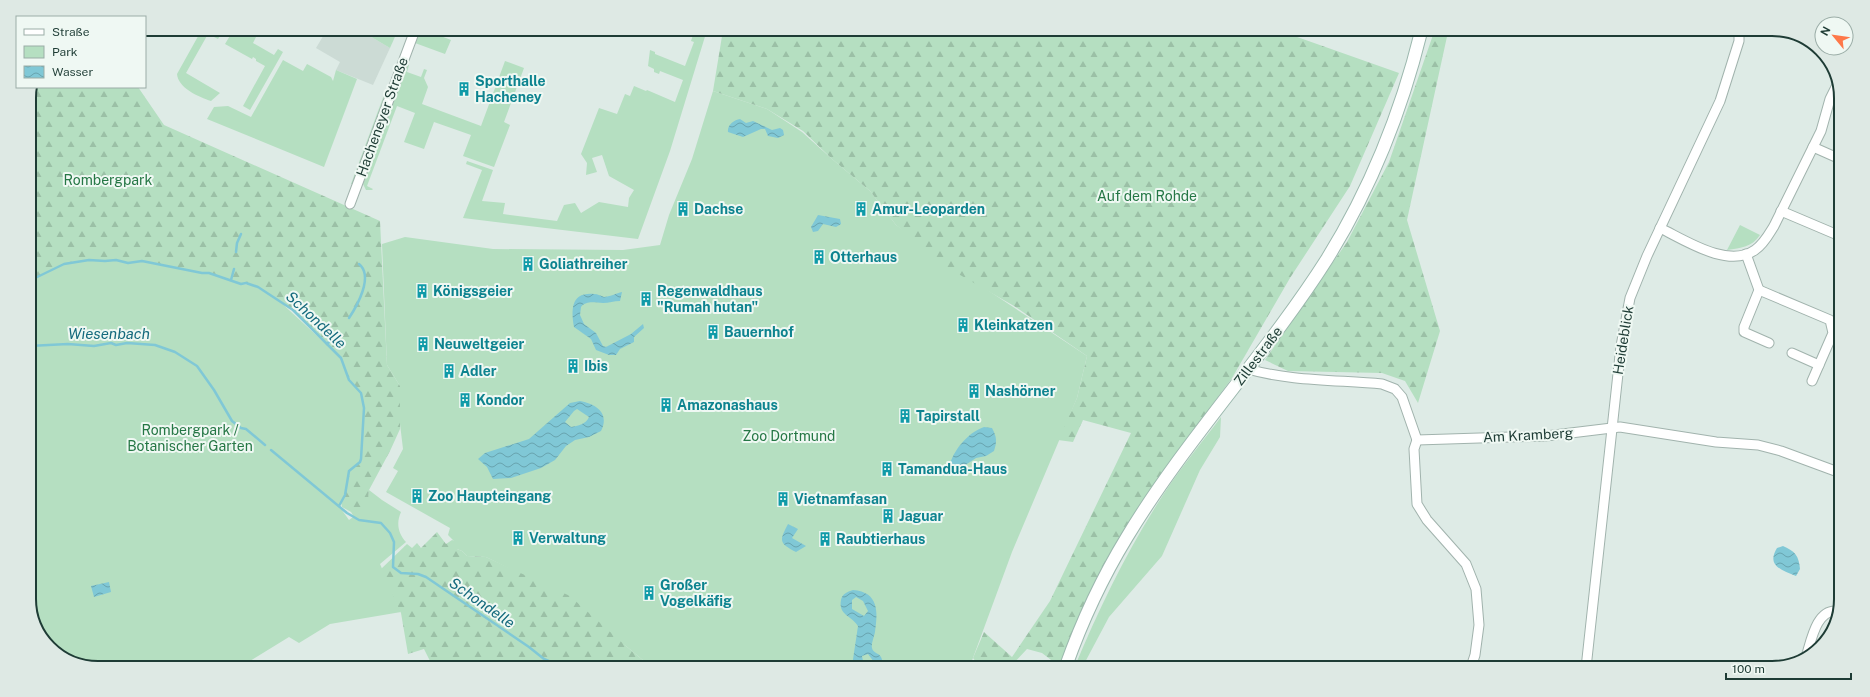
<svg xmlns="http://www.w3.org/2000/svg" width="1870" height="697" viewBox="0 0 1870 697" font-family="'Public Sans',sans-serif">
  <defs>
    <pattern id="forest-firs" width="22" height="20" patternUnits="userSpaceOnUse"><rect width="22" height="20" fill="#b5dfc1"/><path d="M5 1l3.5 6h-7zM16 11l3.5 6h-7z" fill="#9bc0a6"/></pattern>
    <pattern id="water-waves" width="16" height="10" patternUnits="userSpaceOnUse"><rect width="16" height="10" fill="#80c8d6"/><path d="M0 5q4-4 8 0t8 0" fill="none" stroke="#68a4ae"/></pattern>
  </defs>
  <rect width="100%" height="100%" fill="#deebe6"/>
  <!-- built -->
  <polygon fill="#ccdbd5" points="319,29 362,30 363,32 390,48 373,85 336,70 340,62 316,48 325,33"/>
  <!-- green -->
  <g fill="#b5dfc1">
    <path d="M 198,29 L 224,29 L 218,39 L 208,34 L 186,73 L 220,93 L 211,101 C 199,97 178,88 177,74 L 201,31 Z"/>
    <polygon points="234,29 260,29 253,43 274,55 278,49 283,52 250,110 243,106 265,66 256,61 256,59 253,57 252,59 225,44"/>
    <polygon points="362,30 398,30 390,48 363,32"/>
    <polygon points="419,30 429,30 428,31 451,40 445,54 415,43"/>
    <polygon points="698,30 707,30 670,151 638,239 463,218 482,170 466,164 467,161 493,170 482,201 505,203 503,214 557,221 564,205 575,203 581,213 599,202 628,207 629,198 634,190 609,176 602,155 592,158 597,172 586,175 587,163 581,154 599,108 617,114 625,94 630,96 634,86 646,91 647,90 675,102 683,80 660,71 659,74 654,72 654,69 648,66 650,50 655,52 655,54 685,66 694,42 691,41 694,32 697,32"/>
    <polygon points="283,60 303,71 307,64 331,77 333,81 336,70 357,79 324,167 207,119 214,107 228,106 251,117"/>
    <polygon points="505,61 524,68 504,122 510,125 494,167 463,156 471,135 434,122 424,149 404,142 415,113 397,106 367,186 373,189 372,190 366,190 363,184 407,64 409,65 407,72 421,77 424,69 427,70 424,78 428,87 422,104 481,126"/>
    <polygon points="713,91 767,109 802,132 832,159 870,191 896,225 989,291 1087,356 1077,398 1012,552 970,666 650,666 626,646 514,571 486,557 467,556 462,551 457,549 455,542 448,535 450,528 386,492 398,471 393,468 403,449 400,424 400,386 387,365 382,244 405,237 493,249 623,250 660,245 669,215 692,159"/>
    <polygon points="384,95 386,96 354,184 351,184"/>
    <path d="M 1740,225 L 1760,235 C 1752,247 1741,248 1727,250 Z"/>
    <path d="M 89,260 L 142,261 L 202,273 L 209,273 L 241,284 L 252,285 L 276,298 L 341,358 L 349,380 L 361,393 L 365,414 L 362,434 L 363,443 L 360,462 L 349,471 L 345,495 L 339,506 L 349,520 C 360,512 368,504 369,490 L 382,500 L 401,512 C 396,523 398,533 406,542 L 380,564 L 401,612 L 330,624 L 299,643 L 289,637 L 250,661 L 248,665 L 76,664 L 43,641 L 29,603 L 29,281 L 64,264 Z"/>
    <path d="M 1221,417 L 1220,437 L 1200,470 L 1162,556 L 1109,617 L 1083,666 L 1075,666 C 1098,611 1124,557 1156,506 C 1175,475 1199,446 1221,417 Z"/>
  </g>
  <!-- forest -->
  <g fill="url(#forest-firs)">
    <polygon points="723,30 1283,32 1399,73 1350,186 1290,278 1232,378 1174,456 1116,543 1059,666 1042,653 1027,649 1011,666 979,666 973,658 984,632 1012,657 1050,601 1131,433 1083,420 1073,442 1058,440 1077,398 1087,356 1014,306 948,268 896,225 870,191 832,159 803,131 767,109 713,91"/>
    <polygon points="1434,32 1448,32 1407,220 1440,331 1418,403 1405,381 1382,373 1288,371 1265,360 1347,242 1389,162"/>
    <polygon points="32,87 138,87 164,125 380,221 387,365 400,386 400,429 390,451 369,490 368,499 365,507 354,517 351,512 342,507 341,502 345,495 349,471 360,462 361,459 364,408 361,393 349,380 341,358 293,310 258,287 246,284 241,284 209,273 202,273 142,261 128,263 116,260 105,261 89,260 64,264 29,281 29,94"/>
    <polygon points="437,532 446,544 452,540 458,542 457,549 462,551 467,556 486,557 570,596 626,646 650,666 432,665 424,649 408,654 401,613 381,569 407,544 412,548 417,543 421,548"/>
  </g>
  <!-- water -->
  <g fill="url(#water-waves)" fill-rule="evenodd">
    <path d="M 740,119 L 746,123 L 753,121 L 772,130 L 780,128 L 783,130 L 784,135 L 778,138 L 768,136 L 765,129 L 761,129 L 743,137 L 728,132 C 727,125 734,120 740,119 Z"/>
    <polygon points="818,215 840,219 841,224 836,227 823,224 818,231 813,232 811,227"/>
    <path d="M 622,292 L 620,301 C 614,301 609,303 603,303 C 595,303 587,300 581,307 L 580,315 L 584,324 L 596,333 L 603,346 L 606,347 L 631,334 L 643,324 L 644,328 L 634,337 L 634,342 L 620,349 L 616,355 L 609,355 L 596,350 L 591,339 L 574,327 C 571,309 571,292 594,294 C 598,294 601,296 604,297 C 609,297 617,293 622,292 Z"/>
    <path d="M 580,401 C 596,404 610,413 601,431 L 589,437 L 575,440 L 566,446 L 555,460 L 541,468 L 511,478 L 493,479 L 487,467 L 478,459 L 485,453 L 529,439 L 570,403 ZM 577,409 L 589,417 C 586,424 578,426 571,427 L 565,422 L 574,411 Z"/>
    <path d="M 984,427 L 992,428 C 997,437 997,442 994,451 L 986,456 L 976,458 L 952,474 L 949,472 C 949,454 968,432 984,427 Z"/>
    <path d="M 788,524 L 798,529 L 792,538 L 806,546 L 796,552 C 779,543 779,541 788,524 Z"/>
    <path d="M 1783,546 C 1795,551 1799,556 1800,569 L 1796,576 C 1782,570 1766,566 1777,548 Z"/>
    <polygon points="109,582 111,592 94,597 91,586"/>
    <path d="M 853,590 C 879,592 878,612 875,632 C 874,637 871,644 872,648 C 873,653 879,653 881,657 C 882,659 883,663 883,666 L 877,666 L 868,654 L 862,656 L 864,666 L 852,666 L 858,626 C 852,616 838,615 841,600 C 842,594 847,592 853,590 ZM 856,597 L 863,601 L 868,611 L 864,616 L 852,609 L 852,600 Z"/>
  </g>
  <g fill="none" stroke-linecap="round" stroke-linejoin="round">
    <!-- stream -->
    <g stroke="#80c8d6" stroke-width="2.5">
      <polyline points="236,252 237,243 241,234"/>
      <polyline points="231,280 234,269"/>
      <polyline points="29,281 64,264 89,260 105,261 116,260 128,263 142,261 202,273 209,273 241,284 246,283 258,287 293,310 341,358 349,380 361,393 364,408 361,459 360,462 349,471 345,495 339,506"/>
      <path d="M 349,318 C 357,306 374,276 359,264"/>
      <polyline points="327,344 334,337"/>
      <polyline points="29,346 68,344 94,346 111,343 116,345 127,343 155,345 175,352 197,366 214,390 232,421 241,428 246,429 265,445"/>
      <polyline points="271,450 347,513 359,520 381,523 390,533 394,542 393,567 401,573 418,574 426,577 529,647 544,659 558,665"/>
    </g>
    <defs>
      <g id="minor">
        <polyline points="1813,147 1840,159"/>
        <polyline points="350,204 415,30"/>
        <polyline points="1781,211 1840,236"/>
        <path d="M 1660,228 C 1685,240 1728,269 1755,250 C 1764,244 1769,234 1774,226 L 1821,131 L 1830,99 L 1837,85"/>
        <polyline points="1746,254 1759,290 1744,327 1744,332 1769,343"/>
        <polyline points="1759,290 1830,320 1833,333 1812,381"/>
        <polyline points="1792,353 1819,365"/>
        <path d="M 1248,369 C 1288,381 1340,380 1382,384 L 1395,389 L 1402,397 L 1417,440"/>
        <polyline points="1417,440 1546,436 1620,427 1716,442 1758,445 1781,451 1838,472"/>
        <polyline points="1417,440 1414,449 1417,504 1427,520 1466,564 1476,589 1479,625 1475,655 1471,667"/>
        <path d="M 1806,657 C 1811,642 1816,609 1837,611"/>
        <polyline points="1586,668 1621,346 1630,298 1647,256 1720,101 1739,41 1739,33"/>
      </g>
      <path id="secondary" d="M 1066,666 C 1082,621 1102,578 1127,537 C 1186,439 1266,355 1327,259 C 1371,188 1401,113 1421,32"/>
    </defs>
    <!-- minor casing -->
    <use href="#minor" stroke="#a1b3ad" stroke-width="11"/>
    <!-- secondary casing -->
    <use href="#secondary" stroke="#9cb8ae" stroke-width="14"/>
    <!-- minor -->
    <use href="#minor" stroke="#fff" stroke-width="9"/>
    <!-- secondary -->
    <use href="#secondary" stroke="#fff" stroke-width="12"/>
  </g>
  <!-- icons -->
  <defs>
    <symbol id="building-bare" viewBox="-9 -9 18 18"><path d="M-4-6H4V6H1V3H-1V6H-4ZM-2.5-4.3h1.7v1.8h-1.7ZM.8-4.3h1.7v1.8H.8ZM-2.5-1h1.7V.8h-1.7ZM.8-1h1.7V.8H.8Z" fill="#0f9aa8" stroke="#eff8f3" stroke-width="2.5" paint-order="stroke"/></symbol>
  </defs>
  <g fill-rule="evenodd">
    <use href="#building-bare" x="454" y="79" width="20" height="20"/>
    <use href="#building-bare" x="673" y="199" width="20" height="20"/>
    <use href="#building-bare" x="851" y="199" width="20" height="20"/>
    <use href="#building-bare" x="809" y="247" width="20" height="20"/>
    <use href="#building-bare" x="518" y="254" width="20" height="20"/>
    <use href="#building-bare" x="412" y="281" width="20" height="20"/>
    <use href="#building-bare" x="636" y="289" width="20" height="20"/>
    <use href="#building-bare" x="953" y="315" width="20" height="20"/>
    <use href="#building-bare" x="703" y="322" width="20" height="20"/>
    <use href="#building-bare" x="413" y="334" width="20" height="20"/>
    <use href="#building-bare" x="563" y="356" width="20" height="20"/>
    <use href="#building-bare" x="439" y="361" width="20" height="20"/>
    <use href="#building-bare" x="964" y="381" width="20" height="20"/>
    <use href="#building-bare" x="455" y="390" width="20" height="20"/>
    <use href="#building-bare" x="656" y="395" width="20" height="20"/>
    <use href="#building-bare" x="895" y="406" width="20" height="20"/>
    <use href="#building-bare" x="877" y="459" width="20" height="20"/>
    <use href="#building-bare" x="407" y="486" width="20" height="20"/>
    <use href="#building-bare" x="773" y="489" width="20" height="20"/>
    <use href="#building-bare" x="878" y="506" width="20" height="20"/>
    <use href="#building-bare" x="508" y="528" width="20" height="20"/>
    <use href="#building-bare" x="815" y="529" width="20" height="20"/>
    <use href="#building-bare" x="639" y="583" width="20" height="20"/>
  </g>
  <g text-anchor="middle" stroke-width="4" stroke-linejoin="round" paint-order="stroke">
    <!-- culture labels -->
    <g font-size="14" font-weight="bold" fill="#0d838f" stroke="#eff8f3" text-anchor="start">
      <text x="475" y="86">Sporthalle<tspan x="475" dy="16">Hacheney</tspan></text>
      <text x="694" y="214">Dachse</text>
      <text x="872" y="214">Amur-Leoparden</text>
      <text x="830" y="262">Otterhaus</text>
      <text x="539" y="269">Goliathreiher</text>
      <text x="433" y="296">Königsgeier</text>
      <text x="657" y="296">Regenwaldhaus<tspan x="657" dy="16">"Rumah hutan"</tspan></text>
      <text x="974" y="330">Kleinkatzen</text>
      <text x="724" y="337">Bauernhof</text>
      <text x="434" y="349">Neuweltgeier</text>
      <text x="584" y="371">Ibis</text>
      <text x="460" y="376">Adler</text>
      <text x="985" y="396">Nashörner</text>
      <text x="476" y="405">Kondor</text>
      <text x="677" y="410">Amazonashaus</text>
      <text x="916" y="421">Tapirstall</text>
      <text x="898" y="474">Tamandua-Haus</text>
      <text x="428" y="501">Zoo Haupteingang</text>
      <text x="794" y="504">Vietnamfasan</text>
      <text x="899" y="521">Jaguar</text>
      <text x="529" y="543">Verwaltung</text>
      <text x="836" y="544">Raubtierhaus</text>
      <text x="660" y="590">Großer<tspan x="660" dy="16">Vogelkäfig</tspan></text>
    </g>
    <!-- street labels -->
    <g font-size="14" fill="#1e3c35" stroke="#eff8f3">
      <text transform="translate(382 117) rotate(-70)" y="5">Hacheneyer Straße</text>
      <text transform="translate(1623 340) rotate(-81)" y="5">Heideblick</text>
      <text transform="translate(1258 356) rotate(-53)" y="5">Zillestraße</text>
      <text transform="translate(1528 435) rotate(-3)" y="5">Am Kramberg</text>
    </g>
    <!-- park labels -->
    <g font-size="14" fill="#257745" stroke="#eff8f3">
      <text x="108" y="185">Rombergpark</text>
      <text x="1147" y="201">Auf dem Rohde</text>
      <text x="190" y="435">Rombergpark /<tspan x="190" dy="16">Botanischer Garten</tspan></text>
      <text x="789" y="441">Zoo Dortmund</text>
    </g>
    <!-- water labels -->
    <g font-size="15" font-style="italic" fill="#146a7d" stroke="#eff8f3">
      <text transform="translate(316 320) rotate(43)" y="5">Schondelle</text>
      <text x="109" y="339">Wiesenbach</text>
      <text transform="translate(482 603) rotate(35)" y="5">Schondelle</text>
    </g>
  </g>
  <!-- crop -->
  <path d="M0 0H1870V697H0ZM98 36H1772A62 62 0 0 1 1834 98V599A62 62 0 0 1 1772 661H98A62 62 0 0 1 36 599V98A62 62 0 0 1 98 36Z" fill="#dee9e4" fill-rule="evenodd"/>
  <path fill="none" stroke="#1e3c35" stroke-width="2" d="M98 36H1772A62 62 0 0 1 1834 98V599A62 62 0 0 1 1772 661H98A62 62 0 0 1 36 599V98A62 62 0 0 1 98 36Z"/>
  <!-- legend -->
  <rect x="16" y="16" width="130" height="72" fill="#eff8f3" stroke="#9bada7"/>
  <rect x="24" y="29" width="20" height="6" fill="#ffffff" stroke="#9bada7"/>
  <text x="52" y="36" font-size="12" fill="#1e3c35">Straße</text>
  <rect x="24" y="46" width="20" height="12" fill="#b5dfc1" stroke="#9bada7"/>
  <text x="52" y="56" font-size="12" fill="#1e3c35">Park</text>
  <rect x="24" y="66" width="20" height="12" fill="url(#water-waves)" stroke="#9bada7"/>
  <text x="52" y="76" font-size="12" fill="#1e3c35">Wasser</text>
  <!-- north arrow -->
  <g transform="translate(1834 36) rotate(299)"><circle r="19" fill="#eff8f3" stroke="#9bada7"/>
  <path d="M0-3L7 15L0 10L-7 15Z" fill="#fe7849"/>
  <text y="-6" font-size="11" font-weight="bold" text-anchor="middle" fill="#1e3c35">N</text>
  </g>
  <!-- scale -->
  <path d="M1726 673v6h125v-6" fill="none" stroke="#1e3c35" stroke-width="2"/>
  <text x="1732" y="673" font-size="12" fill="#1e3c35" stroke="#eff8f3" stroke-width="3" paint-order="stroke">100 m</text>
</svg>
